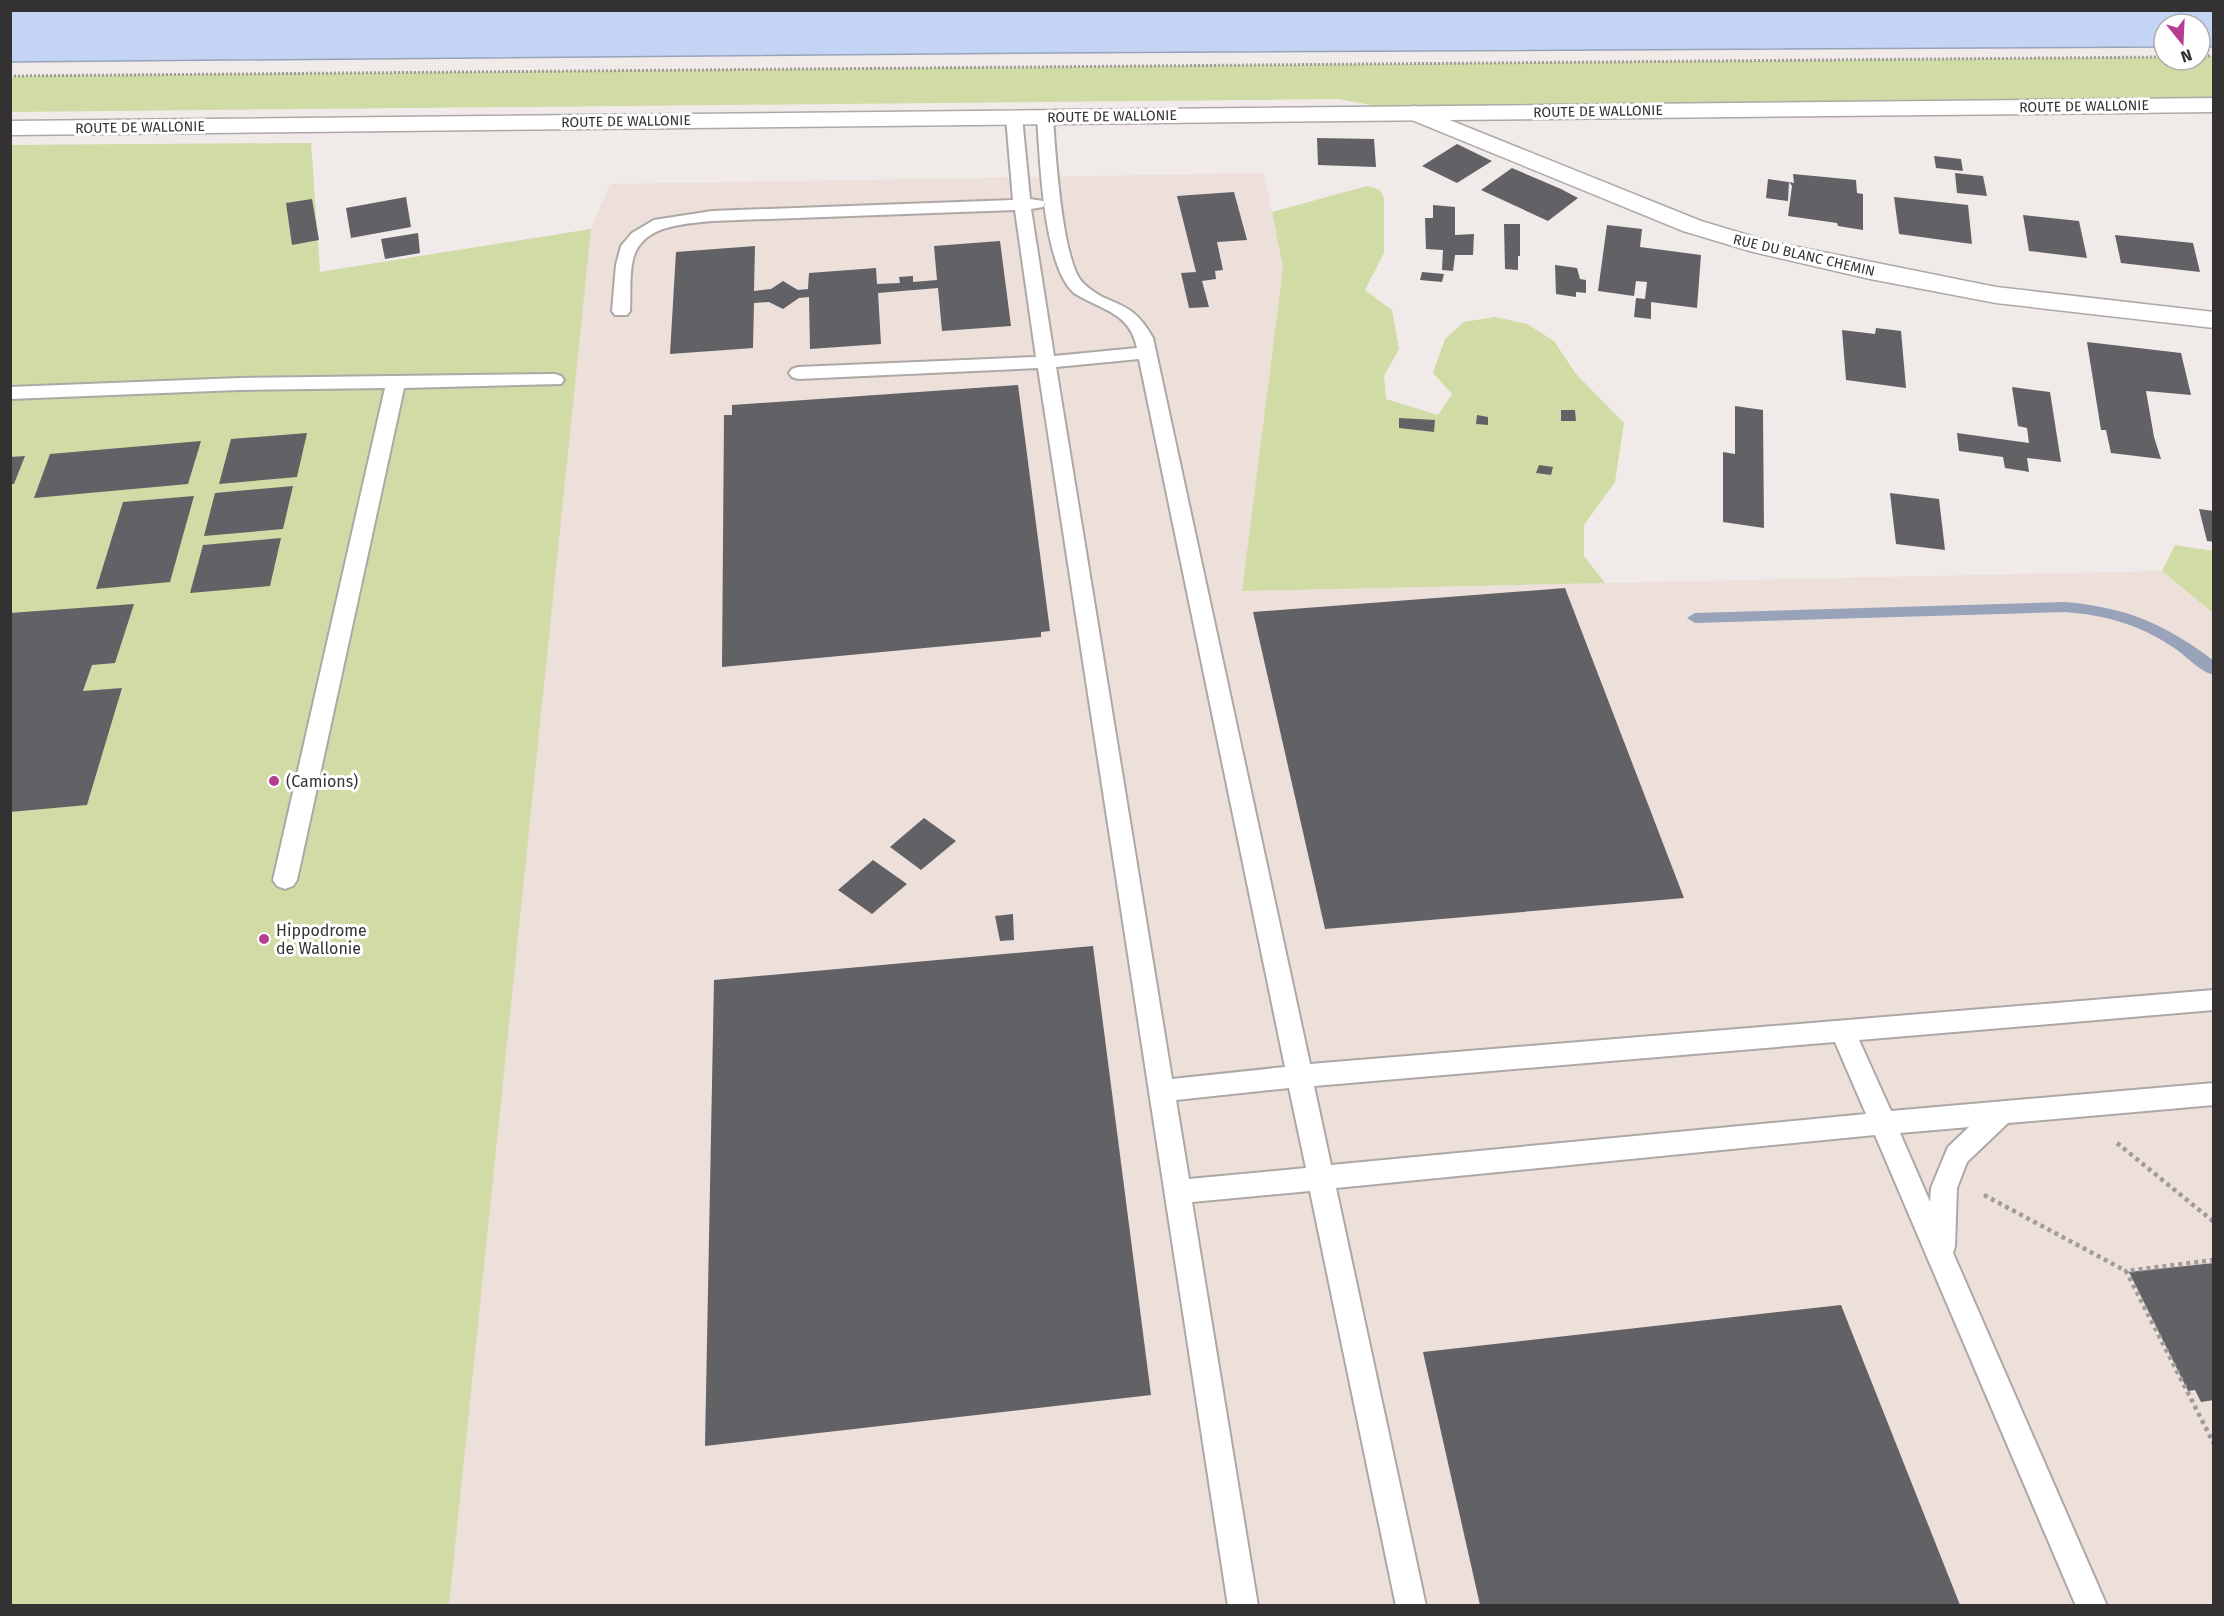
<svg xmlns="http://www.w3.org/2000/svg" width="2224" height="1616" viewBox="0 0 2224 1616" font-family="'Fira Sans',sans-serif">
  <rect width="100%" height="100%" fill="#f0ebe9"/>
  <!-- built -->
  <polygon fill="#eddfda" points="311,143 320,272 591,229 610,184 1264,173 1283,268 1242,591 2162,571 2213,613 2213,1605 11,1605 10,145"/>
  <!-- green -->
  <g fill="#d1dba5">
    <polygon points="2200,56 2213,56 2214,105 1415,113 1338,99 11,112 10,76 2164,57 2164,60 2200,60"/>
    <polygon points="311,143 320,272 591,229 449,1605 11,1605 10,145"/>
    <polygon points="1367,186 1380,190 1384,199 1384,253 1365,290 1392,310 1399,349 1384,376 1386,399 1438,415 1452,394 1433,373 1445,339 1464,322 1495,317 1527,324 1554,341 1576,374 1624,423 1615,482 1584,525 1584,556 1605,583 1242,591 1283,268 1272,212"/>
    <polygon points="2175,545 2213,551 2213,613 2162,571"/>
  </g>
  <!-- water -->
  <polygon fill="#c3d4f4" stroke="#98a3ba" stroke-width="1.5" points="2213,10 2213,47 2200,47 2200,24 2164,24 2164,47 1049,53 10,62 11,10"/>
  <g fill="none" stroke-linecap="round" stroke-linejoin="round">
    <!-- stream -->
    <path fill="#98a3ba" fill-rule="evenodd" d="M 2065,602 C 2125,607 2166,624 2214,661 L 2214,675 C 2198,671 2185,654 2171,646 C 2138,624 2104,615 2065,612 L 1695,623 L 1687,618 L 1695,613 Z"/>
  </g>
  <!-- building -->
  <g fill="#626165">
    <polygon points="1317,138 1374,139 1376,167 1318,165"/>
    <polygon points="1457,144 1492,161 1457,183 1422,166"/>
    <polygon points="1934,156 1961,159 1963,171 1936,168"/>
    <polygon points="1512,168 1561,189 1578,198 1548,221 1481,190"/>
    <polygon points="1955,173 1983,176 1987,196 1957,193"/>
    <polygon points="1793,174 1856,180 1857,193 1863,194 1863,230 1838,226 1837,223 1788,216 1792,186 1789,182 1794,183"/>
    <polygon points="1768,179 1789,182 1788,201 1766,198"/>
    <polygon points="1234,192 1247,240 1217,242 1223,270 1215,271 1216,279 1202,281 1209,307 1189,308 1181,273 1196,272 1177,196"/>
    <polygon points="406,197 411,227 351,238 346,208"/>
    <polygon points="1894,197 1968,205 1972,244 1899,234"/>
    <polygon points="312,199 319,240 292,245 286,203"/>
    <polygon points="1433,205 1455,207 1455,235 1474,234 1473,255 1455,255 1453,271 1442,270 1443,250 1426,249 1425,218 1433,218"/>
    <polygon points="2023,215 2079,221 2087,258 2029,251"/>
    <polygon points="1504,224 1520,224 1520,256 1518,256 1518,270 1505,269"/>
    <polygon points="1607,225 1642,229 1640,247 1701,255 1697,308 1651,302 1651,319 1634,317 1636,298 1645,299 1647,282 1636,281 1634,296 1598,291"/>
    <polygon points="418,233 420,253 385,259 381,239"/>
    <polygon points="2115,235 2193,243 2200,272 2121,263"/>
    <polygon points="1000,241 1011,326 942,331 938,288 878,293 881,344 810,349 809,297 799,298 783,309 769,302 754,303 753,348 670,354 676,252 755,246 754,291 771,289 783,281 798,290 808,289 809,273 876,268 877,284 900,283 899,277 913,276 913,282 937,280 934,246"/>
    <polygon points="1555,265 1577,268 1580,279 1586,280 1586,293 1576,292 1576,297 1556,294"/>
    <polygon points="1422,272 1444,274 1442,282 1420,280"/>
    <polygon points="1876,328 1901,331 1906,388 1846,380 1842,330 1875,334"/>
    <polygon points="2087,342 2181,353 2191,395 2146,391 2154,437 2161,459 2111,453 2106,430 2101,430"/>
    <polygon points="1018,385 1050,631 1041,632 1041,637 722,667 724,415 732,415 732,405"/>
    <polygon points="2012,387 2050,392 2061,462 2027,458 2029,472 2024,471 2005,468 2003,457 1959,451 1957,433 2029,443 2027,428 2018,426"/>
    <polygon points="1735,406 1763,410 1764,528 1723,522 1723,452 1735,454"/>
    <polygon points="1561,410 1575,410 1576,421 1561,421"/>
    <polygon points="1477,415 1488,417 1488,425 1476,424"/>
    <polygon points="1399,418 1435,420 1434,432 1399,428"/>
    <polygon points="307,433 297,477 219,484 231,439"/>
    <polygon points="201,441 188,484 34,498 50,454"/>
    <polygon points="25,456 14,484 10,484 10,457"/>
    <polygon points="1539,465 1553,467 1551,475 1536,473"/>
    <polygon points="293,486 283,529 204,536 215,493"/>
    <polygon points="1890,493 1939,499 1945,550 1896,544"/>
    <polygon points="194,496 170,582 96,589 123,502"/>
    <polygon points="2199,509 2214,511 2214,542 2207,541"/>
    <polygon points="281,538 270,586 190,593 203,545"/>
    <polygon points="1565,588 1684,898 1325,929 1253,612"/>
    <polygon points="134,604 115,663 92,665 83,691 122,688 87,805 10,812 10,613"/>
    <polygon points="924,818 956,841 921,870 890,847"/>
    <polygon points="873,860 907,884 872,914 838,890"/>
    <polygon points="1013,914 1014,940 1000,941 995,916"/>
    <polygon points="1093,946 1151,1395 705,1446 714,980"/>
    <polygon points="2214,1263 2214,1400 2201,1402 2195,1390 2188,1391 2129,1272"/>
    <polygon points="1841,1305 1960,1605 1480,1605 1423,1352"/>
  </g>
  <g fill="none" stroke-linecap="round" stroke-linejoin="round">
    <defs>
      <g id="service">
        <path d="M 1014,112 L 1022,117 L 1030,199 L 1043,201 L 1045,204 L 1043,207 L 1031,209 L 1054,356 L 1137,348 C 1130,312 1101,310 1074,293 C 1043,266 1040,158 1037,117 L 1045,112 L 1053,117 C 1055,149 1062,263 1083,283 C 1110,309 1130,296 1153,338 L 1310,1064 L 2214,990 L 2214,1010 L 1859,1040 L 1891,1111 L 2214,1083 L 2214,1105 L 2008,1123 L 1967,1162 L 1957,1188 L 1955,1246 L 1953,1253 L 2107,1606 L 2076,1606 L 1875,1135 L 1336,1188 L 1426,1606 L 1396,1606 L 1310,1191 L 1192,1202 L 1258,1606 L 1228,1606 L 1038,368 L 798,379 L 792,377 L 789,373 L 792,369 L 798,367 L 1036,357 L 1015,210 L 712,221 C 683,224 642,225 633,259 C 629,276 631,294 630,311 L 627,315 L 615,315 L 612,311 L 616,265 L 621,246 L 632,233 L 654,220 L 712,211 L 1013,200 L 1006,117 ZM 1139,359 L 1285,1067 L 1172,1079 L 1056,367 ZM 1835,1042 L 1866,1114 L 1331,1165 L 1314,1086 ZM 1289,1088 L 1306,1168 L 1189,1179 L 1176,1100 ZM 1969,1127 L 1948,1147 L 1931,1188 L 1930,1202 L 1900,1133 Z"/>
        <polygon points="555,374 561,376 564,380 561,384 404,388 297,880 293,886 285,889 277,886 273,880 385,388 239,390 10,399 10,387 239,378"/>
      </g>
      <polygon id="minor" points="1415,106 1701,221 1768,241 1996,287 2214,312 2214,328 1996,303 1870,279 1753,252 1683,231 1407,118 1404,113 1407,108"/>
      <polygon id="secondary" points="2214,98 2214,112 10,135 10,121"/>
    </defs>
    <!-- service casing -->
    <use href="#service" stroke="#ada8a6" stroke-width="4"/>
    <!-- minor casing -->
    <use href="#minor" stroke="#ada8a6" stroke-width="3"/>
    <!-- secondary casing -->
    <use href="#secondary" stroke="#ada8a6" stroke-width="3"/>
    <!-- path-far1 -->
    <g stroke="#a09c9b" stroke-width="3" stroke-dasharray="2 2" stroke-linecap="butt">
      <polyline points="2200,56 2214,56"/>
      <polyline points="10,76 2164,57"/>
    </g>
    <!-- path -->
    <g stroke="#a09c9b" stroke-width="4.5" stroke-dasharray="4 4" stroke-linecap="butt">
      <polyline points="2117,1143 2214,1222"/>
      <polyline points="1984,1195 2126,1271"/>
      <polyline points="2214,1260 2126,1271 2214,1444"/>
    </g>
    <!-- service -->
    <use href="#service" fill="#fff" fill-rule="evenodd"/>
    <!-- minor -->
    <use href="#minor" fill="#fff" fill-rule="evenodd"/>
    <!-- secondary -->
    <use href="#secondary" fill="#fff" fill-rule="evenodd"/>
  </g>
  <!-- markers -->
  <g fill="#b63d90" stroke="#fff" stroke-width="2">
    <circle cx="274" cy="781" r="6"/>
    <circle cx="264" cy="939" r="6"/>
  </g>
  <g text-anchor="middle" stroke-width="6" stroke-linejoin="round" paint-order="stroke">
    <!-- far-street labels -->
    <g font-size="14" fill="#333131" stroke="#fff">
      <text transform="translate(2084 106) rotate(-1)" y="5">ROUTE DE WALLONIE</text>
      <text transform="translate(1598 111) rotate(-1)" y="5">ROUTE DE WALLONIE</text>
      <text transform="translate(1112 116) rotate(-1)" y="5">ROUTE DE WALLONIE</text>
      <text transform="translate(626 121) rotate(-1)" y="5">ROUTE DE WALLONIE</text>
      <text transform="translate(140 127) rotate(-1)" y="5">ROUTE DE WALLONIE</text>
      <text transform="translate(1804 255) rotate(13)" y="5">RUE DU BLANC CHEMIN</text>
    </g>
    <!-- poi labels -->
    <g font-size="16" fill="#333131" stroke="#fff" text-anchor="start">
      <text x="286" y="787">(Camions)</text>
      <text x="276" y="936">Hippodrome<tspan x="276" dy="18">de Wallonie</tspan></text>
    </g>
  </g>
  <!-- border -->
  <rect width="2224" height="1616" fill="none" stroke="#333131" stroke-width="24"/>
  <!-- north arrow -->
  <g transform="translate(2182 42) rotate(162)"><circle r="28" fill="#ffffff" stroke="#adadad" stroke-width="1.5"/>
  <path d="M0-4.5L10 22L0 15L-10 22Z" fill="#b63d90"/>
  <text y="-9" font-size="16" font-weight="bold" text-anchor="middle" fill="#333131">N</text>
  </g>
</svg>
